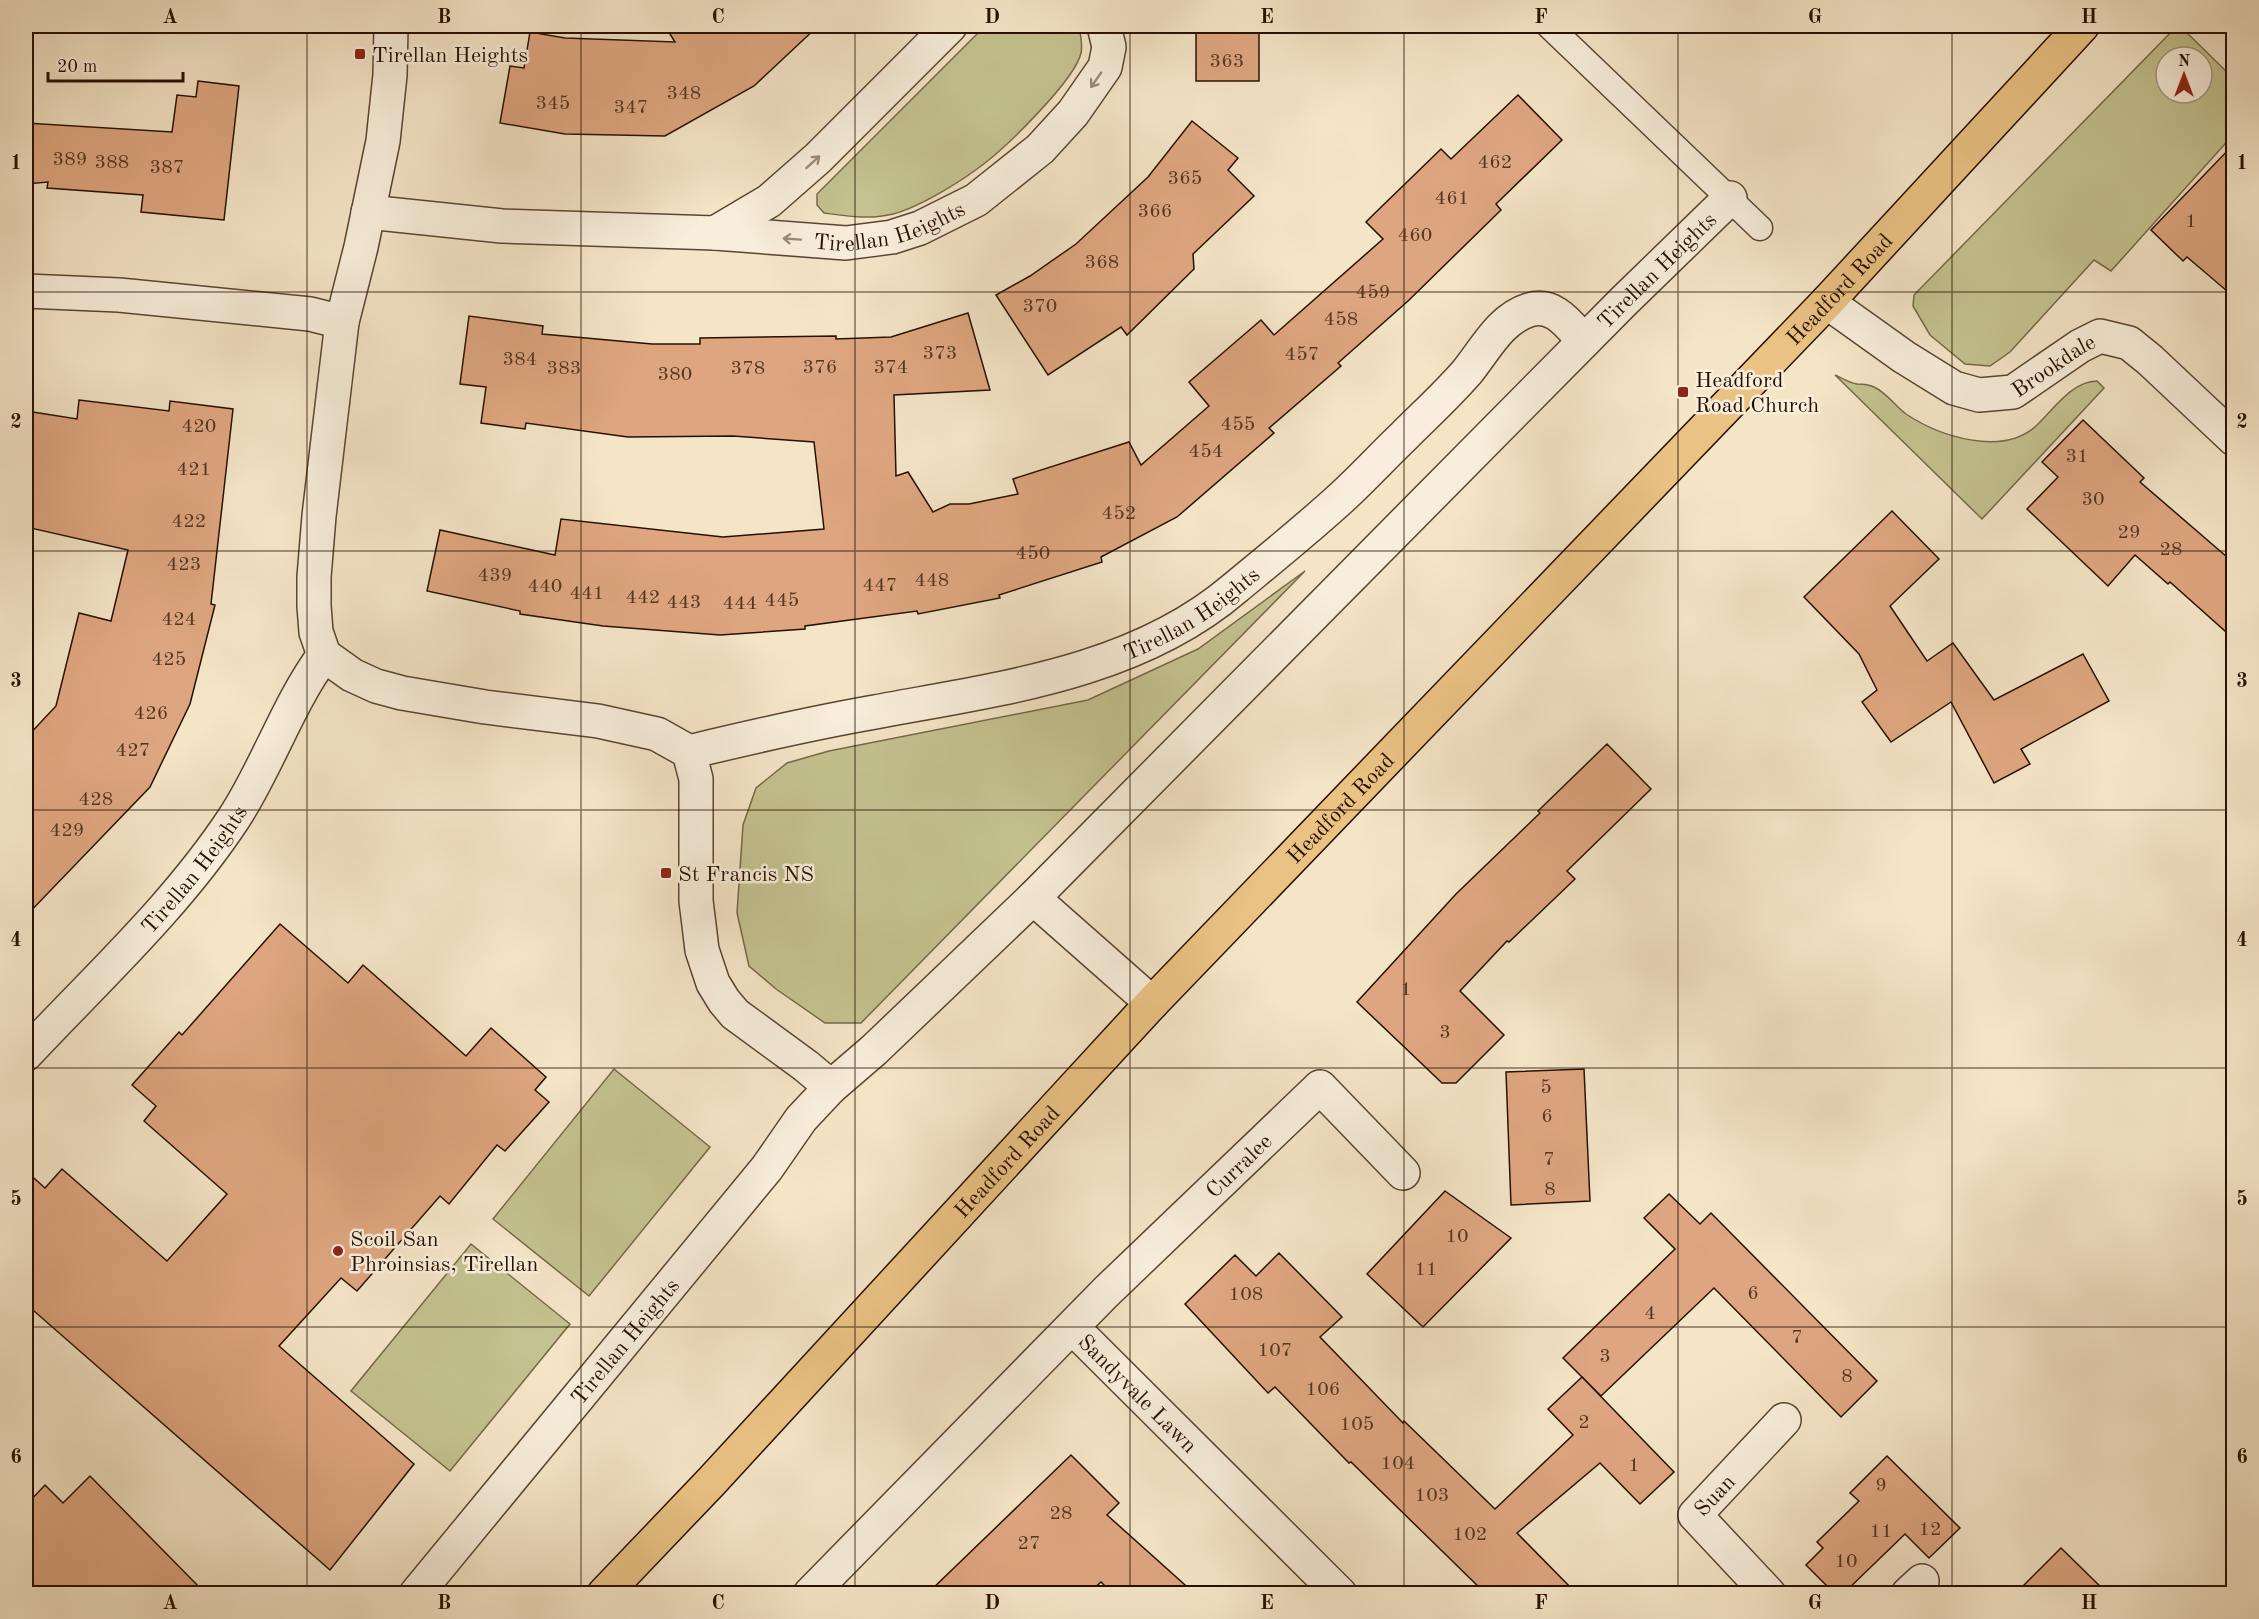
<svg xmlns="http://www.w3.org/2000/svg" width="2259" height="1619" viewBox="0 0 2259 1619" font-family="'Old Standard TT',serif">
  <rect width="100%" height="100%" fill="#f4e5c7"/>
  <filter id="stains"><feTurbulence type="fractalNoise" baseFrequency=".00333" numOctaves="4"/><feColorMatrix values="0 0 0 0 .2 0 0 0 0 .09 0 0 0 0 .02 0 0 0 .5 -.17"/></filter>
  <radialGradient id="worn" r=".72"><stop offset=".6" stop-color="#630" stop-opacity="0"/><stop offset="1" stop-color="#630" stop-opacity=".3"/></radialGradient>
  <!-- green -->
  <g fill="#c4c290" stroke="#766948" stroke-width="1.5" fill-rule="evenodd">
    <path d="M 985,26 L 1079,26 C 1080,33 1083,45 1081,53 C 1075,80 1008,145 985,163 C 962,181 920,207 893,214 C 870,220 846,216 824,213 L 817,205 L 817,194 Z"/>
    <path d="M 2177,26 L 2180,26 L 2233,78 L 2233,135 L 2111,271 L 2094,260 L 2010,352 L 1990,366 L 1965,364 L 1930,335 L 1913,306 L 1914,295 ZM 2166,57 L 2202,57 L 2202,93 L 2166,93 Z"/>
    <path d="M 1835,375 C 1842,378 1850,383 1857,384 C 1863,384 1868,384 1874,387 C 1887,393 1895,406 1906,414 C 1939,436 2002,457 2036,426 C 2053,410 2072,381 2097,381 L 2104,388 L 1982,519 Z"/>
    <polygon points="1305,571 861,1023 825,1023 776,989 749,966 737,913 743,825 756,788 787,763 829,751 1088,700 1198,649"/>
    <polygon points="614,1069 710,1147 589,1296 493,1219"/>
    <polygon points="471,1244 570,1324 450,1471 351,1391"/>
  </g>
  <!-- building -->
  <g fill="#dea680" stroke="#271000" stroke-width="1.5">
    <polygon points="665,26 818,26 754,86 665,136 565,134 500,123 510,66 524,68 530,32 565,38 675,42"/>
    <rect x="1196" y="26" width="63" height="55"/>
    <polygon points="198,81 239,86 224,220 141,212 143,195 47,188 48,182 26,184 26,123 172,132 177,95 196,97"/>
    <polygon points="1518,95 1562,140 1496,204 1501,210 1408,301 1338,363 1341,366 1269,428 1274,433 1177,517 1101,557 1102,562 999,595 1000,598 918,614 917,611 805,626 805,629 720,635 603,626 520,614 520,611 427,591 440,530 555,555 561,519 723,537 824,529 814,442 733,436 628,437 526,423 525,429 481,423 486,387 460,384 469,316 543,326 542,334 652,344 700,344 700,338 836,336 836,339 891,337 968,313 990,390 894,395 896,476 908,472 933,512 950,504 969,504 1018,494 1013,479 1129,442 1141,465 1209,406 1189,382 1261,320 1274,335 1383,239 1366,222 1375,213 1441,149 1451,159"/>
    <polygon points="1192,121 1238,158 1228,170 1254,196 1193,254 1194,269 1127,335 1121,327 1048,375 996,295 1030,276 1076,244 1148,177"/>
    <polygon points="2234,144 2234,297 2187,257 2183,261 2151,230"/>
    <polygon points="79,400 169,411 170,401 233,409 211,604 215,605 190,704 150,787 26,916 26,738 56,706 79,613 111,621 128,550 26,527 26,411 77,419"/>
    <polygon points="2083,420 2144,478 2140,482 2234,563 2234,639 2170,582 2168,584 2135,555 2108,586 2027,509 2058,477 2042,462"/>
    <polygon points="1892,511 1939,559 1890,606 1927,661 1953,643 1994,700 2083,654 2109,701 2021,749 2030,764 1994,783 1951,702 1891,742 1862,702 1877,690 1859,654 1804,597"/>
    <polygon points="1607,744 1651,789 1567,871 1575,879 1509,942 1507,941 1460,991 1504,1035 1456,1083 1442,1083 1357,1002 1456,894 1540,813 1538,811"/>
    <polygon points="280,924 348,983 363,965 466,1056 491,1028 546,1077 535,1090 549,1102 505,1151 497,1145 449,1204 440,1196 357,1291 341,1278 279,1346 414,1464 330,1570 26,1304 26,1171 45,1188 62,1169 167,1261 227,1194 144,1121 156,1106 132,1085 179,1032 182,1035"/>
    <polygon points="1584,1069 1590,1201 1511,1205 1506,1072"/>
    <polygon points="1445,1191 1511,1238 1423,1327 1367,1274"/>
    <polygon points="1669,1194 1700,1224 1711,1213 1877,1381 1841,1417 1714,1288 1601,1396 1563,1358 1675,1249 1644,1218"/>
    <polygon points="1279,1253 1342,1317 1320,1337 1403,1423 1404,1421 1495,1509 1573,1435 1548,1409 1582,1377 1674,1472 1640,1504 1600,1463 1517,1533 1576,1593 1485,1593 1351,1462 1349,1463 1275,1387 1268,1393 1185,1304 1235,1255 1256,1276"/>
    <polygon points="1071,1455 1119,1503 1107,1515 1194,1593 1112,1593 1101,1582 1089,1593 928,1593"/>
    <polygon points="1887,1456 1960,1528 1929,1558 1905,1534 1844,1593 1834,1593 1806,1565 1823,1548 1817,1542 1859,1501 1850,1493"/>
    <polygon points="90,1476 205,1593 26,1593 26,1505 45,1485 63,1503"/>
    <polygon points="2061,1548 2107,1593 2016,1593"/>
  </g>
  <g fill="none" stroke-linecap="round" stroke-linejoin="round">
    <defs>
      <polyline id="lane" points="1549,26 1760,228"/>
      <g id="street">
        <polyline points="391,26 390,75 383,141 361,247 342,322 319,516 314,577 314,606 316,632 324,655 352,675 376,686 402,693 485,707 598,721 657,734 689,752 696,779 696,901 699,925 702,950 713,983 724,1001 735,1014 806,1066 831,1087 874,1050 1033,898 1152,1003"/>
        <path id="s1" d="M 368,212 L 502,226 L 715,233 L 846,243 L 892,237 L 920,228 L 976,200 L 1040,149 L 1073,113 L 1105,67 L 1109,47 L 1104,26"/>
        <polyline points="715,233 769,201 818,158 950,26"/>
        <polyline points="26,291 119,295 310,314 342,322"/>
        <path id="s2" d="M 1827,302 L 1904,357 L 1954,388 L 1979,395 L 2013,392 L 2080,346 L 2100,336 L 2129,343 L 2150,360 L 2234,439"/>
        <path id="s3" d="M 689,752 C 751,737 812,723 875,712 C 998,689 1136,673 1235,588 C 1270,559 1306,530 1340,499 C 1362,479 1382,457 1404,436 C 1425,415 1447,395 1467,372 C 1485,350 1500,319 1529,310 C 1554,302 1569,325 1584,341"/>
        <path id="s4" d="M 1033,898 L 1623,302 L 1730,198"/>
        <path id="s5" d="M 26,1054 C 97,978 176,906 234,818 C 268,766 287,705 324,655"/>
        <path id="s6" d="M 1073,1328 L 1340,1594"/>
        <path id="s7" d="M 416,1594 L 767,1168 L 801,1119 L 831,1087"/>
        <path id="s8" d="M 810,1594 L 1106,1292 L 1320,1087 L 1403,1173"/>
        <path id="s9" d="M 1769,1594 L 1695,1515 L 1784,1420"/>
        <polyline points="1908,1594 1922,1581"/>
      </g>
      <g id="primary">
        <path id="s10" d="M 604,1594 L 711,1482 L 1152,1003 L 1827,302 L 2082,26"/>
      </g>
    </defs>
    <!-- lane casing -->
    <use href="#lane" stroke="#5a4532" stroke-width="27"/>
    <!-- street casing -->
    <use href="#street" stroke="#5a4532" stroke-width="36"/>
    <!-- primary casing -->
    <use href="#primary" stroke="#271000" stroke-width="36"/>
    <!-- lane -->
    <use href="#lane" stroke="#f8eedb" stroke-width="24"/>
    <!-- street -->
    <use href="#street" stroke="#f8eedb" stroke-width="33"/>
    <!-- primary -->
    <use href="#primary" stroke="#eac284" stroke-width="33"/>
  </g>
  <!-- one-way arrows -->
  <defs><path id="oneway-shaft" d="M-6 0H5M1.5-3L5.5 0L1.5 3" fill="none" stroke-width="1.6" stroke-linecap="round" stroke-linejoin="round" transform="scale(1.5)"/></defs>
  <g stroke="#9a8a78">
    <use href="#oneway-shaft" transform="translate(1096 80) rotate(125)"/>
    <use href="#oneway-shaft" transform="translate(813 162) rotate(-42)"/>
    <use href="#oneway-shaft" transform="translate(792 239) rotate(-176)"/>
  </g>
  <!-- grid -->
  <path fill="none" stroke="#271000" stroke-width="1.5" stroke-opacity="0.55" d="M 307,26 L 307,1594M 581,26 L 581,1594M 855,26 L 855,1594M 1130,26 L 1130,1594M 1404,26 L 1404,1594M 1678,26 L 1678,1594M 1952,26 L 1952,1594M 26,292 L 2234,292M 26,551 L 2234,551M 26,810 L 2234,810M 26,1068 L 2234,1068M 26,1327 L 2234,1327"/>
  <!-- markers -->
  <g fill="#8f2418" stroke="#f8eedb" stroke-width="2">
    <rect x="354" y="48" width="12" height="12" rx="3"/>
    <rect x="1677" y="386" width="12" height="12" rx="3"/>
    <rect x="660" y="867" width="12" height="12" rx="3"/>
    <circle cx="338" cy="1251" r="6"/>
  </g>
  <g text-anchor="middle" stroke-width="5" stroke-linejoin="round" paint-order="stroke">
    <!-- number labels -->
    <g font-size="20" fill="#553620">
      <text x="1227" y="67">363</text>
      <text x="684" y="99">348</text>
      <text x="553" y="109">345</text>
      <text x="631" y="113">347</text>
      <text x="70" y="165">389</text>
      <text x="112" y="168">388</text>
      <text x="1495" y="168">462</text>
      <text x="167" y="173">387</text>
      <text x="1185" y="184">365</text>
      <text x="1452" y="204">461</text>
      <text x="1155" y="217">366</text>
      <text x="2191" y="227">1</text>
      <text x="1415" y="241">460</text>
      <text x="1102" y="268">368</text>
      <text x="1373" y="298">459</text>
      <text x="1040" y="312">370</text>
      <text x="1341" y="325">458</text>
      <text x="940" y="359">373</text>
      <text x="1302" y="360">457</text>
      <text x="520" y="365">384</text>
      <text x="820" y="373">376</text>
      <text x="891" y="373">374</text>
      <text x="564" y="374">383</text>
      <text x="748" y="374">378</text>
      <text x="675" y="380">380</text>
      <text x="1238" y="430">455</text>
      <text x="199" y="432">420</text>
      <text x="1206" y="457">454</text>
      <text x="2077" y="462">31</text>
      <text x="194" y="475">421</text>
      <text x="2093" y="505">30</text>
      <text x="1119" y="519">452</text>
      <text x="189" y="527">422</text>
      <text x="2129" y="538">29</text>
      <text x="2171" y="555">28</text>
      <text x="1033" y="559">450</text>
      <text x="184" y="570">423</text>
      <text x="495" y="581">439</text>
      <text x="932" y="586">448</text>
      <text x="880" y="591">447</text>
      <text x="545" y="592">440</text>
      <text x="587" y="599">441</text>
      <text x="643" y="603">442</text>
      <text x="782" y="606">445</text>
      <text x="684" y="608">443</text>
      <text x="740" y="609">444</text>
      <text x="179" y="625">424</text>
      <text x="169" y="665">425</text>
      <text x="151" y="719">426</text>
      <text x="133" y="756">427</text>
      <text x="96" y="805">428</text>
      <text x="67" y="836">429</text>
      <text x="1406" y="995">1</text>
      <text x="1445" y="1038">3</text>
      <text x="1546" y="1093">5</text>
      <text x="1547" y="1122">6</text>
      <text x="1549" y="1165">7</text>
      <text x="1550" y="1195">8</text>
      <text x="1457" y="1242">10</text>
      <text x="1426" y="1275">11</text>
      <text x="1753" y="1299">6</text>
      <text x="1246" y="1300">108</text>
      <text x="1650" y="1319">4</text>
      <text x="1797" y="1343">7</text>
      <text x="1275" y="1356">107</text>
      <text x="1605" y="1362">3</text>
      <text x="1847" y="1382">8</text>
      <text x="1323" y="1395">106</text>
      <text x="1584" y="1428">2</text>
      <text x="1357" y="1430">105</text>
      <text x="1398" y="1469">104</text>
      <text x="1634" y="1471">1</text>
      <text x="1881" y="1491">9</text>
      <text x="1432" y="1501">103</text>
      <text x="1061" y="1519">28</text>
      <text x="1930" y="1535">12</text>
      <text x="1881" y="1537">11</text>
      <text x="1470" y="1540">102</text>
      <text x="1029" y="1549">27</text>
      <text x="1846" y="1567">10</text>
    </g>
    <!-- poi labels -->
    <g font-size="22" fill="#271000" stroke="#f8eedb" text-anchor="start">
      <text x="372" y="62">Tirellan Heights</text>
      <text x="1695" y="387">Headford<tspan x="1695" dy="25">Road Church</tspan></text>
      <text x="678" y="881">St Francis NS</text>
      <text x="350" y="1246">Scoil San<tspan x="350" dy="25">Phroinsias, Tirellan</tspan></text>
    </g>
    <!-- street labels -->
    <g font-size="22" fill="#271000" stroke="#f8eedb">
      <text dy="8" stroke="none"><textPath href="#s1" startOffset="525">Tirellan Heights</textPath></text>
      <text dy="8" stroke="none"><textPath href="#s4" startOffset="885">Tirellan Heights</textPath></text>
      <text dy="8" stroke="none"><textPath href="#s10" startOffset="1797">Headford Road</textPath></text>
      <text dy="8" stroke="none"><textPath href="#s2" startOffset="262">Brookdale</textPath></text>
      <text dy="8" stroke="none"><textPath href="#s3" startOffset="525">Tirellan Heights</textPath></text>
      <text dy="8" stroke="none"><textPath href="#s10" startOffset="1077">Headford Road</textPath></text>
      <text dy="8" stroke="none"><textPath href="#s5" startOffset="250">Tirellan Heights</textPath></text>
      <text dy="8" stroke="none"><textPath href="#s10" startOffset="591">Headford Road</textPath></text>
      <text dy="8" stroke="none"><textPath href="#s8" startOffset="606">Curralee</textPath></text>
      <text dy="8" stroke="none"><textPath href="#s7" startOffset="328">Tirellan Heights</textPath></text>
      <text dy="8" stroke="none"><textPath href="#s6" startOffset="92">Sandyvale Lawn</textPath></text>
      <text dy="8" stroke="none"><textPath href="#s9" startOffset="136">Suan</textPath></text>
    </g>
  </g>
  <!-- margin -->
  <rect width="2259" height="1619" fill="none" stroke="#f4e5c7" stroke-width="66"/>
  <!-- north arrow -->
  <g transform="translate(2184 75)"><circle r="28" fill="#f8eedb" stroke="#a49583" stroke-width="1.5"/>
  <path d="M0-4.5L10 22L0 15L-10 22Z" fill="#8f2418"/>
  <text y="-9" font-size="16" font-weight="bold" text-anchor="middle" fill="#271000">N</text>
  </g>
  <!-- scale -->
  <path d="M48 72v9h135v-9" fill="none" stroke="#271000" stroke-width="3"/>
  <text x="57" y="72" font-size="18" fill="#271000" stroke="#f8eedb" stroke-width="4.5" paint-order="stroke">20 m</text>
  <rect x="33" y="33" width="2193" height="1553" fill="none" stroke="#271000" stroke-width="2"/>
  <g font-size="20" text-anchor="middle" font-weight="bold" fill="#271000">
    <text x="170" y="23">A</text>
    <text x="444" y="23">B</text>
    <text x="718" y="23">C</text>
    <text x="992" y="23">D</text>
    <text x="1267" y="23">E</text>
    <text x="1541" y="23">F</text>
    <text x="1815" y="23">G</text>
    <text x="2089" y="23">H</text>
    <text x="16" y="169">1</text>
    <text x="2242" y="169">1</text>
    <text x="16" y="428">2</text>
    <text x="2242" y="428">2</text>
    <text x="16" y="687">3</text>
    <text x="2242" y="687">3</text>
    <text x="16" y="946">4</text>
    <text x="2242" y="946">4</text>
    <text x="16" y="1205">5</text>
    <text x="2242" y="1205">5</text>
    <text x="16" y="1463">6</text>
    <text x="2242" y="1463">6</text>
    <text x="170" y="1609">A</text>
    <text x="444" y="1609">B</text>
    <text x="718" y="1609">C</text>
    <text x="992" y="1609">D</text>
    <text x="1267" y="1609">E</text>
    <text x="1541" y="1609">F</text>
    <text x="1815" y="1609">G</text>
    <text x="2089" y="1609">H</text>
  </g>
  <rect width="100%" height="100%" filter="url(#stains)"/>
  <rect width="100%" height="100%" fill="url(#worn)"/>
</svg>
